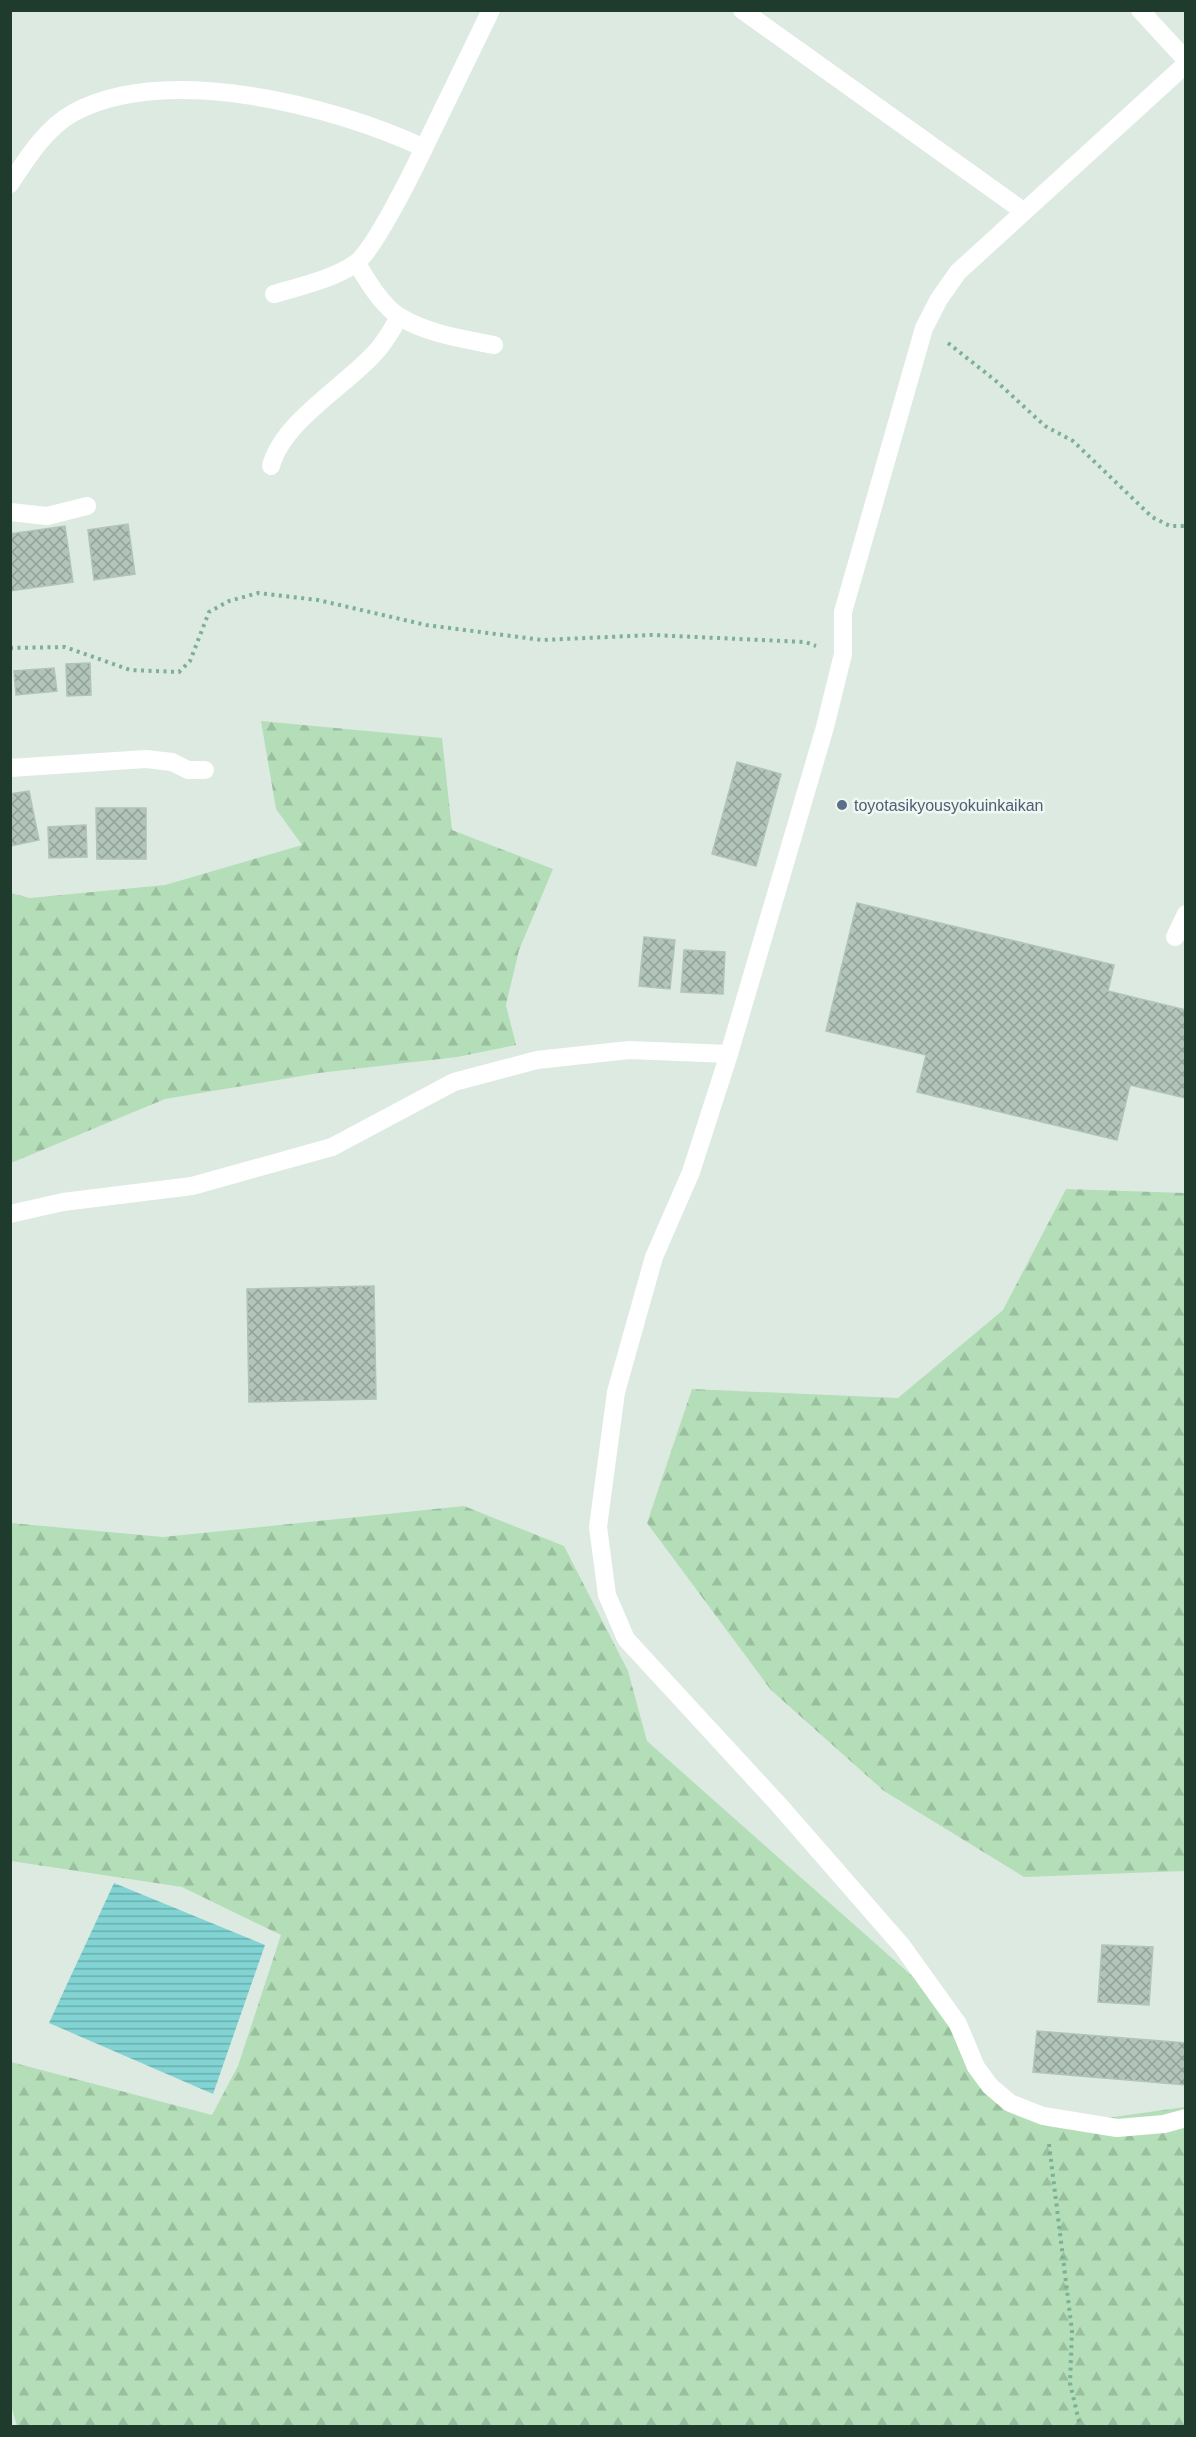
<svg xmlns="http://www.w3.org/2000/svg" width="1196" height="2437" viewBox="0 0 1196 2437" font-family="Helvetica,sans-serif">
  <defs>
    <pattern id="forest-firs" width="22" height="20" patternUnits="userSpaceOnUse" patternTransform="scale(1.5)"><rect width="22" height="20" fill="#b4deb8"/><path d="M5 1l3.5 6h-7zM16 11l3.5 6h-7z" fill="#9abf9e"/></pattern>
    <pattern id="water-rules" width="6" height="5" patternUnits="userSpaceOnUse" patternTransform="scale(1.5)"><rect width="6" height="5" fill="#81d4d3"/><path d="M0 2.5h6" fill="none" stroke="#69adac"/></pattern>
    <pattern id="building-cross-hatch" width="8" height="8" patternUnits="userSpaceOnUse" patternTransform="scale(1.5)"><rect width="8" height="8" fill="#b3c5bb"/><path d="M0 0l8 8M0 8l8-8" fill="none" stroke="#91a198"/></pattern>
  </defs>
  <rect width="100%" height="100%" fill="#ddeae2"/>
  <!-- forest -->
  <g fill="url(#forest-firs)">
    <polygon points="261,721 442,738 452,830 553,869 519,950 506,1005 516,1045 457,1057 319,1073 165,1099 11,1163 11,893 30,898 165,885 302,845 276,809"/>
    <polygon points="1066,1189 1185,1193 1185,1871 1024,1877 884,1791 771,1690 647,1523 692,1389 898,1398 1003,1310"/>
    <polygon points="464,1506 564,1546 628,1671 647,1741 946,2006 997,2102 1078,2122 1185,2107 1185,2426 17,2426 11,2405 11,2062 212,2115 238,2066 281,1935 182,1887 11,1861 11,1523 163,1537"/>
  </g>
  <!-- water -->
  <polygon fill="url(#water-rules)" points="114,1883 265,1945 213,2094 49,2023"/>
  <!-- building -->
  <g fill="url(#building-cross-hatch)" stroke="#b0c4b8" stroke-width="1.5">
    <polygon points="128,524 135,574 94,580 88,530"/>
    <polygon points="65,526 73,582 10,591 10,534"/>
    <polygon points="90,663 91,695 67,696 66,664"/>
    <polygon points="54,668 57,691 16,695 14,671"/>
    <polygon points="737,762 781,774 756,866 712,854"/>
    <polygon points="29,791 39,840 10,846 10,794"/>
    <polygon points="96,808 146,808 146,859 97,859"/>
    <polygon points="86,825 87,857 49,858 48,827"/>
    <polygon points="857,903 1114,965 1108,991 1186,1010 1186,1098 1130,1085 1117,1140 917,1092 926,1055 826,1031"/>
    <polygon points="644,937 675,940 670,989 639,986"/>
    <polygon points="684,950 725,952 723,994 681,992"/>
    <polygon points="374,1286 376,1399 249,1402 247,1289"/>
    <polygon points="1102,1945 1153,1947 1149,2005 1098,2002"/>
    <polygon points="1037,2031 1186,2043 1186,2085 1033,2072"/>
  </g>
  <g fill="none" stroke-linecap="round" stroke-linejoin="round">
    <!-- path -->
    <g stroke="#7cb097" stroke-width="4" stroke-dasharray="3 4.5" stroke-linecap="butt">
      <polyline points="948,343 996,381 1045,426 1073,441 1152,517 1170,526 1186,526"/>
      <polyline points="10,648 65,647 130,670 179,672 190,661 209,612 229,601 258,593 318,600 426,625 542,640 652,635 805,642 816,646"/>
      <polyline points="1049,2144 1072,2331 1070,2383 1080,2426"/>
    </g>
    <!-- lane -->
    <polyline stroke="#fff" stroke-width="18" points="1175,937 1186,914"/>
    <!-- street -->
    <g stroke="#fff" stroke-width="18">
      <polyline points="742,10 1023,211"/>
      <polyline points="1140,10 1186,60"/>
      <polyline points="1186,64 958,272 939,299 924,328 843,612 843,654 825,727 729,1054 691,1172 654,1257 616,1392 598,1527 607,1595 626,1639 779,1805 902,1946 958,2024 976,2067 990,2086 1010,2103 1043,2116 1117,2128 1164,2124 1186,2118"/>
      <path d="M 10,184 C 27,158 46,128 73,113 C 165,62 335,106 424,148 L 491,10"/>
      <path d="M 357,263 C 367,281 382,306 400,317 C 428,334 464,339 494,345"/>
      <path d="M 274,294 C 298,287 336,278 356,263 C 374,250 413,171 424,148"/>
      <path d="M 271,466 C 282,423 343,387 373,355 C 384,344 392,330 399,317"/>
      <polyline points="10,512 47,516 87,506"/>
      <polyline points="10,768 146,759 172,762 188,770 205,770"/>
      <polyline points="10,1214 63,1202 192,1186 332,1147 454,1082 537,1060 629,1050 729,1054"/>
    </g>
  </g>
  <!-- markers -->
  <circle fill="#5c6f8a" stroke="#eef7f1" stroke-width="2" cx="842" cy="805" r="6"/>
  <g text-anchor="middle" stroke-width="5" stroke-linejoin="round" paint-order="stroke">
    <!-- service labels -->
    <g font-size="16" fill="#4e5e75" stroke="#eef7f1" text-anchor="start">
      <text x="854" y="811">toyotasikyousyokuinkaikan</text>
    </g>
  </g>
  <!-- border -->
  <rect width="1196" height="2437" fill="none" stroke="#1e3b2e" stroke-width="24"/>
</svg>
